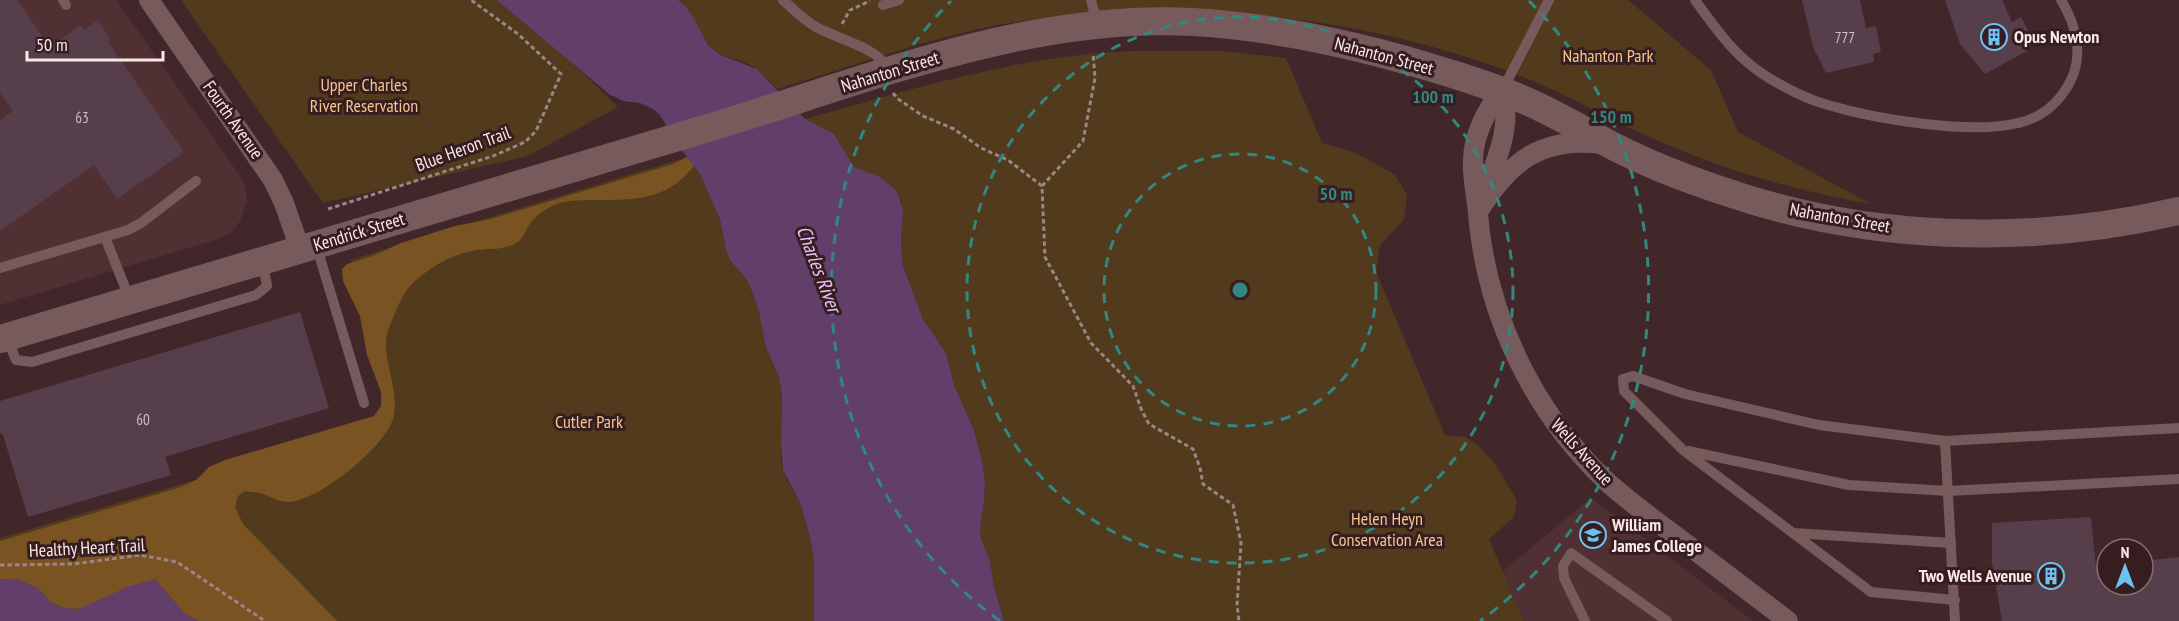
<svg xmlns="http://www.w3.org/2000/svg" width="2179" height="621" viewBox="0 0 2179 621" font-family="'PT Sans Narrow',sans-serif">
  <rect width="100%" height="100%" fill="#412729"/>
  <!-- built -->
  <g fill="#503033">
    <polygon points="0,0 116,0 245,183 247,201 240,221 232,232 221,238 0,305"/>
    <polygon points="1591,498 1753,621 1524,621 1503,571"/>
  </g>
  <!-- green -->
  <g fill="#523a1d">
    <polygon points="181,0 507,0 618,107 528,156 323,203"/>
    <path d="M 678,0 L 1628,0 L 1711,70 L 1738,132 L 1871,204 C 1794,191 1718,168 1647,136 C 1604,117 1563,92 1518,75 C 1348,10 1182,0 1002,24 C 925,39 851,67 777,89 C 768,80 760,69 748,64 C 735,58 722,58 710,46 C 698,34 695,14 678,0 Z"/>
    <path d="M 1138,51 L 1222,51 L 1286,58 L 1322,143 L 1356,153 L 1395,175 L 1407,195 L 1404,220 L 1380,245 L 1376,272 L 1445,435 L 1465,437 L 1477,444 L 1496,465 L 1517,500 L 1514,517 L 1489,539 L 1524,621 L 1004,621 L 994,587 L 990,561 L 981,539 L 980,528 L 984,502 L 985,481 L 982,460 L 974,430 L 954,385 L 946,353 L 923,319 L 903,266 L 901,242 L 903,210 L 901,200 L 897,191 L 880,177 L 854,167 L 849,161 L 839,141 L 805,119 C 914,89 1023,54 1138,51 Z"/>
    <polygon points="687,157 700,174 720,219 726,250 730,260 747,280 753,294 759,312 766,348 779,377 782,395 781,461 786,478 801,505 811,541 814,562 814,621 0,621 0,538 391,422 394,409 350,260"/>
  </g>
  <!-- forest -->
  <path fill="#7a5322" d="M 687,157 L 694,166 C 667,200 636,200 596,200 C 584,200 570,200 559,203 C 546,208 535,215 528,227 C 525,232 522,239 518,242 C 506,250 491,248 478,250 C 454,253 432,266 414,282 C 405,290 402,298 397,308 C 392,321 385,333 386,347 C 387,370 398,392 394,415 C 389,445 318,501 289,502 C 278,502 272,497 263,494 C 258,492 251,492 245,491 L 238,496 L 235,507 L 243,524 L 337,621 L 199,621 L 185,614 L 155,579 L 79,609 L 64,608 L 50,602 L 38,588 L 18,580 L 0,579 L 0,541 L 181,487 L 196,480 L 209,467 L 225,460 L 374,416 L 381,406 L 381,392 L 367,355 L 360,316 L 343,281 L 342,269 L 347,264 L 375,255 L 401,243 L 455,226 L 491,219 L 673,164 Z"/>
  <!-- water -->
  <g fill="#623f6b">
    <polygon points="497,0 678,0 685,6 693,17 708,45 721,55 757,69 805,119 834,134 854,167 880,177 897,191 903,209 901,242 903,266 923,319 946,353 954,385 974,430 982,460 985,481 984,502 980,528 981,539 990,561 994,587 1004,621 814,621 814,562 811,541 801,505 783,470 781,444 782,395 779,377 766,348 759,312 753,294 747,280 730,260 726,250 720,219 700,174 680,148 660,115 653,109 640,103 623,101 609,94"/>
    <polygon points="0,579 18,580 38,588 50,602 63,608 79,609 127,587 155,579 185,614 199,621 0,621"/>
  </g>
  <!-- building -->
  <g fill="#563e4a">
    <polygon points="0,0 17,0 50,47 81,25 84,30 98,20 111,40 108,42 184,152 117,199 94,165 0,231 0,120 13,111 0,93"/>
    <polygon points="1802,0 1860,0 1866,28 1876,26 1881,52 1873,54 1874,62 1826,73 1813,47"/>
    <polygon points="1945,0 2002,0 2012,22 2021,17 2033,40 2024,45 2027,51 1985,74 1960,44"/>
    <polygon points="300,312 329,408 165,457 171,475 28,517 3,435 0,433 0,401"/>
    <polygon points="2091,517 2096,567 2107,566 2107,585 2143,585 2143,561 2179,557 2179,621 2002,621 1992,563 1992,523"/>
  </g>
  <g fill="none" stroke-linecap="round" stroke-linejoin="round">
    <!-- path -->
    <g stroke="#9b8587" stroke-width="3" stroke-dasharray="4.5 3" stroke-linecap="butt">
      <polyline points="842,24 850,10 870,1"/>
      <polyline points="893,93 898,99 923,116 954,129 981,148 1008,160 1042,186 1045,257 1091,343 1133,386 1142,411 1149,424 1193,449 1200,468 1203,484 1233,505 1241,543 1237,605 1239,621"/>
      <polyline points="1042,186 1083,141 1095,78 1093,53"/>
      <polyline points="328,209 493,156 525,142 536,131 561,74 518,34 471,0"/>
      <polyline points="0,565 73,564 140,555 177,562 265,621"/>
    </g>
    <!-- lane -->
    <g stroke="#775a5b" stroke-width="10">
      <polyline points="63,0 66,5"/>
      <path d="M 783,0 C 794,10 804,20 816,27 C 842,41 872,45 890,69"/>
      <polyline points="1091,0 1097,23"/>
      <path d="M 1695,0 C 1718,32 1739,62 1774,81 C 1791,91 1809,100 1828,105 C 1875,119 1971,135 2018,123 C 2041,118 2059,103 2070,82 C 2084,55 2076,25 2061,0"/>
      <polyline points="883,5 899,0"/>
      <polyline points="1502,91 1549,0"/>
      <polyline points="105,237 130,300"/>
      <polyline points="317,248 364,403"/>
      <polyline points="0,268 128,230 141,223 196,181"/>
      <polyline points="7,338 16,360 32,362 256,295 267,286 263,264"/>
      <polyline points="1945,441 1955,621"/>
      <polyline points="1688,451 1849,485 1948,491 2179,479"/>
      <polyline points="1793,533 1951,543"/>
      <polyline points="1955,600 1871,592 1683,450 1624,391 1623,379 1633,376 1685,394 1819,425 1945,441 2179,428"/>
      <polyline points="1585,621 1564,578 1563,566 1571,553 1667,621"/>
    </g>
    <!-- street -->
    <g stroke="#775a5b" stroke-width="20">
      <polyline points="149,0 273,180 284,203 300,249"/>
      <path d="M 1502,91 C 1486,110 1473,136 1473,161 C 1472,179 1477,197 1478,215 C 1487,315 1532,410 1605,480 C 1628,501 1654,520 1680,539 C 1716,566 1752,594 1788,621"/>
      <path d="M 1485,192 C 1496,159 1513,126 1502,91"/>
      <path d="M 1478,212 C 1509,162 1541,136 1603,144"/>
    </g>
    <!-- secondary -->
    <path stroke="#775a5b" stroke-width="28" d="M 0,339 C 236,270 472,199 708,128 C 865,81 1027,13 1193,22 C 1280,27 1366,47 1449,73 C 1474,81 1500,89 1524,100 C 1555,113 1584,131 1615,147 C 1648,164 1684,178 1720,190 C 1865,241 2030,246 2179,211"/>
  </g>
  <!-- distance rings -->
  <g fill="none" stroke="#328781" stroke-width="3" stroke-dasharray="10 8">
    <circle cx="1240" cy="290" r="136"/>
    <circle cx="1240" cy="290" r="273"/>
    <path d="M1000 621A409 409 0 0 1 951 1M1529 1A409 409 0 0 1 1480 621"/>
  </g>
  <!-- icons -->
  <defs>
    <symbol id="building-ring" viewBox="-11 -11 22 22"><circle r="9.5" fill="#361e20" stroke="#6ec2f3" stroke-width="1.5"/><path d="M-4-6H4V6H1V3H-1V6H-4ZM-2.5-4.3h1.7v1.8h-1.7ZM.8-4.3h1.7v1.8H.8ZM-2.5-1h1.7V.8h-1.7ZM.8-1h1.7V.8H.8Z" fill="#6ec2f3"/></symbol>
    <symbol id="university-ring" viewBox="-11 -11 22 22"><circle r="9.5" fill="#361e20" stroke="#6ec2f3" stroke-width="1.5"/><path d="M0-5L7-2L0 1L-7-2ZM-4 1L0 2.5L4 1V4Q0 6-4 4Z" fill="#6ec2f3"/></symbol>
  </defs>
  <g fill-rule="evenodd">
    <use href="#building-ring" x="1979" y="22" width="30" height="30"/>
    <use href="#university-ring" x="1578" y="520" width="30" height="30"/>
    <use href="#building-ring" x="2036" y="561" width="30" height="30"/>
  </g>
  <g text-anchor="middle" stroke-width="6" stroke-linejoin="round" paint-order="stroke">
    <!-- number labels -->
    <g font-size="15" fill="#d2bec2">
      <text x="1845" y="43">777</text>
      <text x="82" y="123">63</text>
      <text x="143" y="425">60</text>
    </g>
    <!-- poi labels -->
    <g font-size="18" font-weight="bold" fill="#fbe9ea" stroke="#361e20" text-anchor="start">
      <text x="2014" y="43">Opus Newton</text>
      <text x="1612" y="531">William<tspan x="1612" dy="21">James College</tspan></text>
      <text x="2032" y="582" text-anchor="end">Two Wells Avenue</text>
    </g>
    <!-- street labels -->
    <g font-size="18" fill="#fbe9ea" stroke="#361e20">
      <text transform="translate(1384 56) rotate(15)" y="6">Nahanton Street</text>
      <text transform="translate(890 72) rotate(-17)" y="6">Nahanton Street</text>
      <text transform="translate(233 120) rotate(55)" y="6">Fourth Avenue</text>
      <text transform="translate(463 149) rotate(-20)" y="6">Blue Heron Trail</text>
      <text transform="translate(1840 218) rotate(10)" y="6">Nahanton Street</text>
      <text transform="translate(359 232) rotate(-17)" y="6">Kendrick Street</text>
      <text transform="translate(1582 452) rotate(48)" y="6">Wells Avenue</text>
      <text transform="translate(87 548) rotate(-3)" y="6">Healthy Heart Trail</text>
    </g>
    <!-- park labels -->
    <g font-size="18" fill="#f7c68f" stroke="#361e20">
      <text x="1608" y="62">Nahanton Park</text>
      <text x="364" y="91">Upper Charles<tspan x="364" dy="21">River Reservation</tspan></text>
      <text x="589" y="428">Cutler Park</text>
      <text x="1387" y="525">Helen Heyn<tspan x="1387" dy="21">Conservation Area</tspan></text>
    </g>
    <!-- water labels -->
    <g font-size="20" font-style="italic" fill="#ebbff7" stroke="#361e20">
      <text transform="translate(819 269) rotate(69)" y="7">Charles River</text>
    </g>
  </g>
  <circle cx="1240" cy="290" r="9" fill="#328781" stroke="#361e20" stroke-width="3"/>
  <g font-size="18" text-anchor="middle" font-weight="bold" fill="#328781" stroke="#361e20" stroke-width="6" stroke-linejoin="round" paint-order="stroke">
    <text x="1433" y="103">100 m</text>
    <text x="1611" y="123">150 m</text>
    <text x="1336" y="200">50 m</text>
  </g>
  <!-- north arrow -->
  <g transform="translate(2125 567)"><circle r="28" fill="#361e20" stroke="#856f71" stroke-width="1.5"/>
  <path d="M0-4.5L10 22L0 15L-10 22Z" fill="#6ec2f3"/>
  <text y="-9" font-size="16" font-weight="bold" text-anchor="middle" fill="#fbe9ea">N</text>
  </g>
  <!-- scale -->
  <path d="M27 51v9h136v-9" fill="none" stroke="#fbe9ea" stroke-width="3"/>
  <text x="36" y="51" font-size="18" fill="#fbe9ea" stroke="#361e20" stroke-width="4.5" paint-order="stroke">50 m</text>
</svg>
